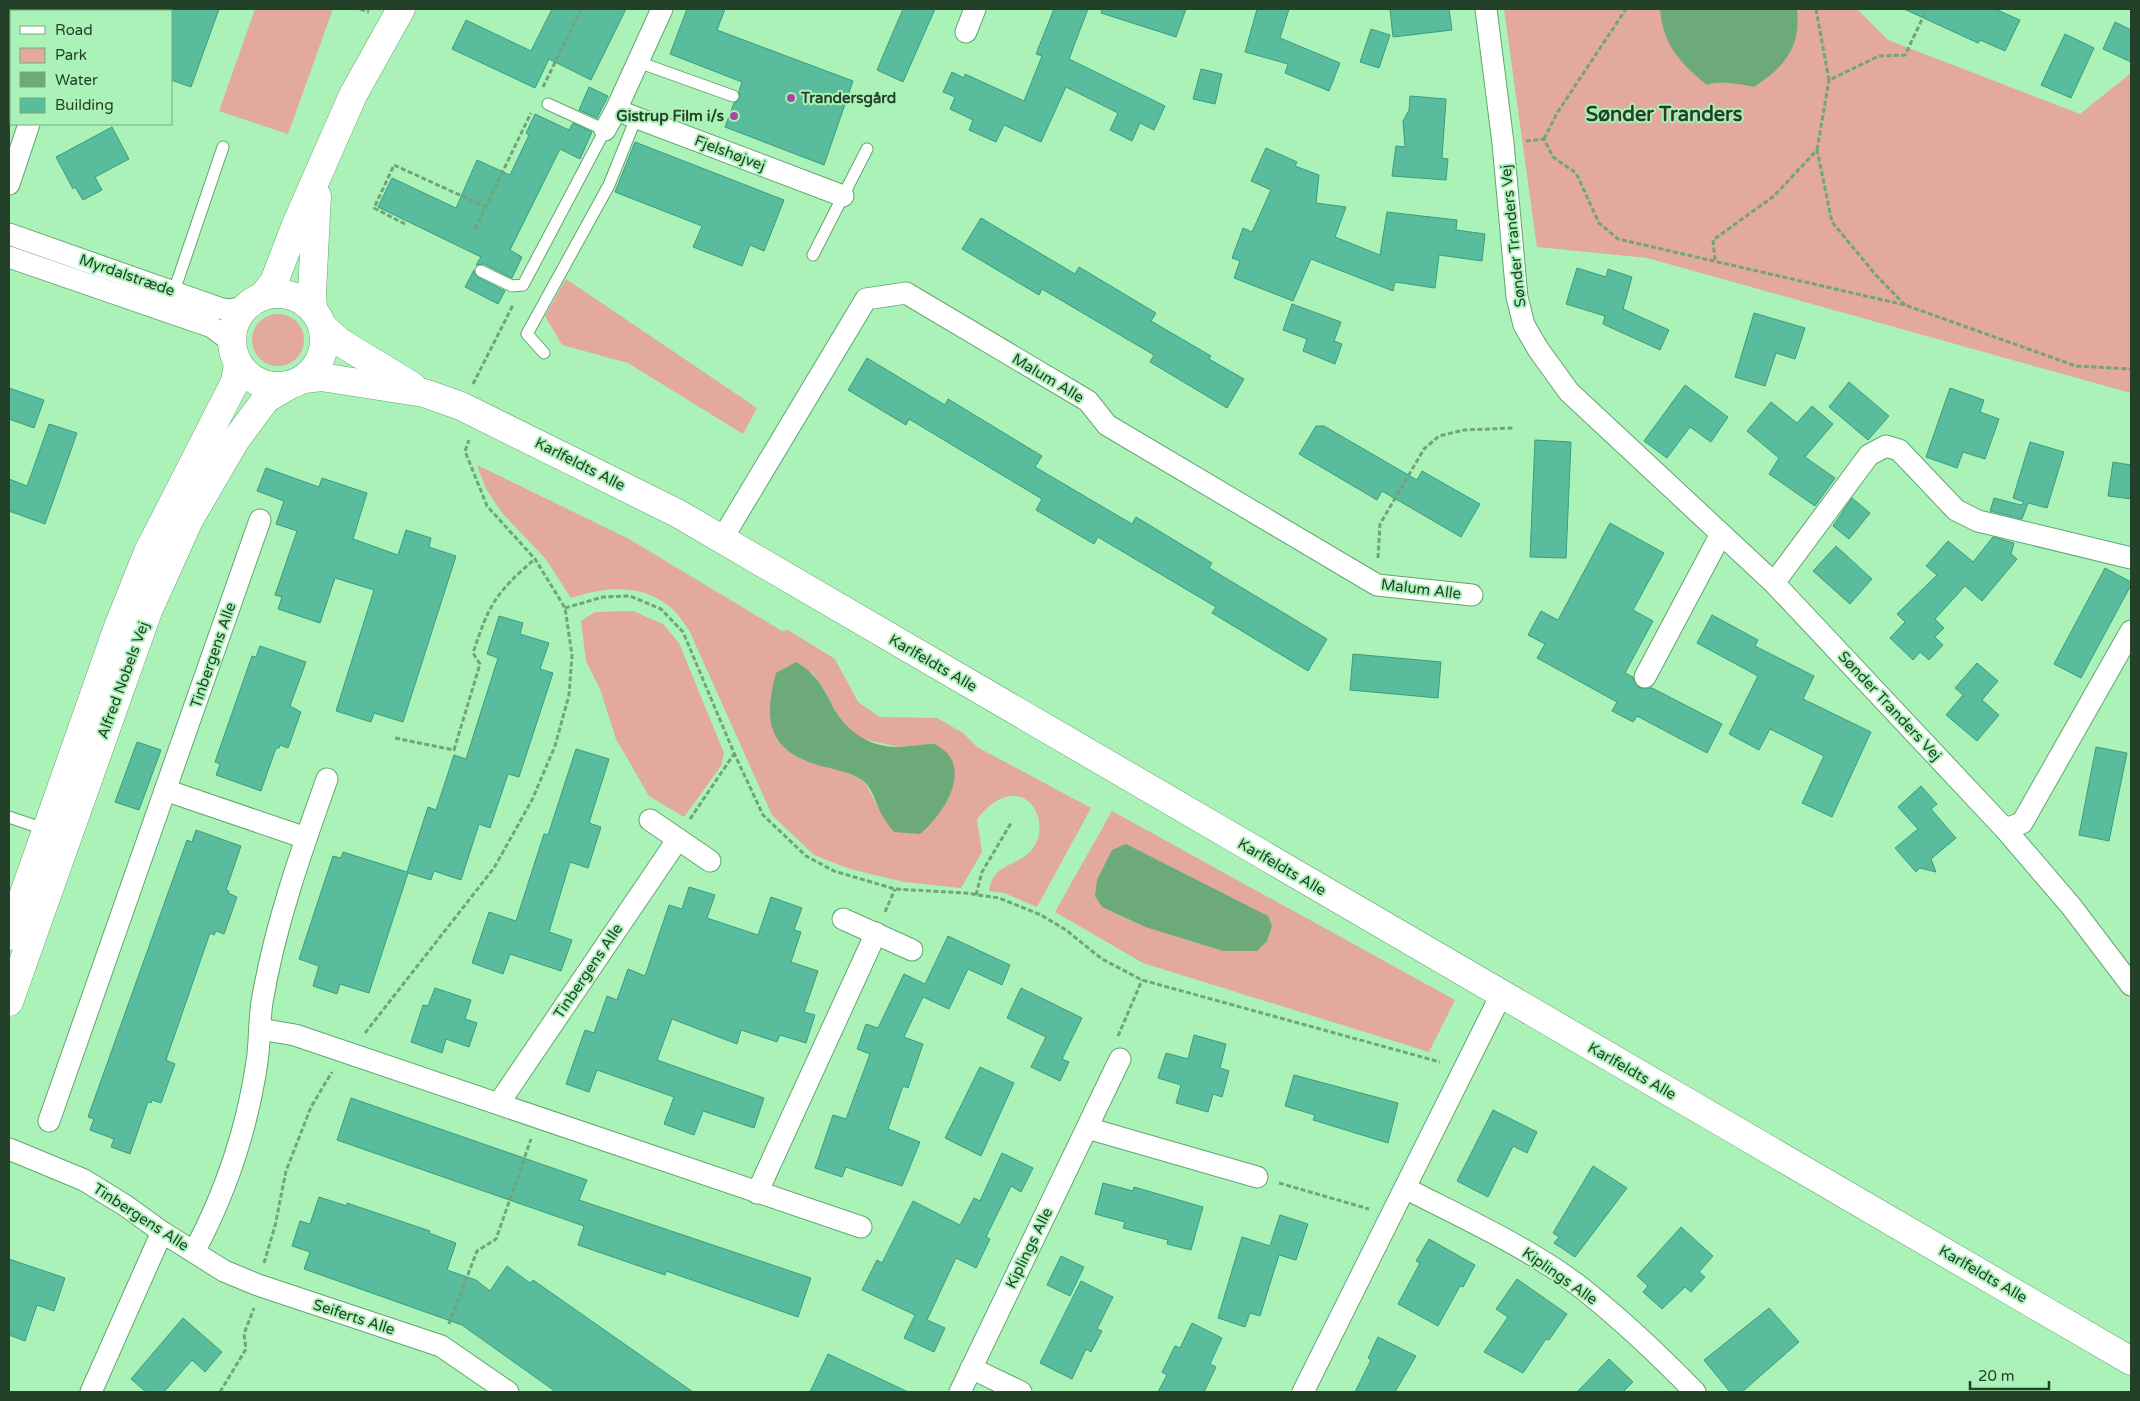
<svg xmlns="http://www.w3.org/2000/svg" width="2140" height="1401" viewBox="0 0 2140 1401" font-family="'Varela Round',sans-serif">
  <rect width="100%" height="100%" fill="#abf2b8"/>
  <!-- green -->
  <g fill="#e3a89e" fill-rule="evenodd">
    <polygon points="255,9 333,9 288,134 219,111"/>
    <polygon points="1504,9 1857,9 1888,40 2080,114 2131,73 2131,393 1647,258 1537,247"/>
    <polygon points="566,279 757,408 743,434 628,363 562,345 545,316"/>
    <circle cx="278" cy="340" r="26"/>
    <path d="M 477,465 L 629,539 L 782,631 L 788,630 L 835,659 L 858,702 L 880,717 L 937,718 L 963,733 L 977,747 L 1091,808 L 1037,907 L 1004,893 L 989,891 C 993,859 1026,868 1037,841 C 1044,825 1037,798 1015,796 C 999,795 986,808 977,819 L 982,852 L 961,888 L 904,882 L 850,869 L 814,855 L 772,815 L 689,630 C 683,622 677,612 669,606 C 640,583 603,587 571,598 L 545,558 L 503,514 L 486,489 ZM 811,671 L 825,691 L 837,715 L 854,735 L 871,741 L 899,747 L 935,744 L 884,818 L 864,781 L 839,769 L 804,760 L 783,745 Z"/>
    <polygon points="633,611 663,624 679,643 724,753 721,766 684,817 649,796 616,739 600,689 586,661 581,621 595,612"/>
    <path d="M 1112,811 L 1455,1000 L 1429,1052 L 1143,963 L 1055,912 ZM 1102,907 L 1223,951 L 1145,927 Z"/>
  </g>
  <!-- water -->
  <g fill="#6cab79">
    <path d="M 1660,9 L 1797,9 C 1801,48 1785,66 1754,87 C 1743,84 1717,80 1707,85 C 1680,63 1663,45 1660,9 Z"/>
    <path d="M 796,662 C 814,672 823,686 832,705 C 845,731 870,748 900,747 C 912,746 923,744 935,744 C 939,747 944,750 947,753 C 969,778 939,818 920,834 L 894,832 C 890,827 886,822 883,817 C 877,807 872,786 862,780 C 843,768 823,769 804,760 C 764,743 766,709 776,673 Z"/>
    <polygon points="1126,844 1268,916 1272,926 1267,941 1257,951 1223,951 1145,927 1102,907 1095,896 1097,880 1112,850"/>
  </g>
  <!-- building -->
  <g fill="#59bc9c" stroke="#389e7f">
    <polygon points="171,9 219,9 191,87 171,80"/>
    <polygon points="552,9 626,9 591,80 549,59 535,88 452,49 466,20 531,51"/>
    <polygon points="687,9 725,9 717,30 853,81 824,165 725,127 734,103 740,99 739,91 742,82 670,54"/>
    <polygon points="903,9 935,9 903,82 877,70"/>
    <polygon points="1054,9 1088,9 1069,59 1165,106 1154,130 1140,123 1132,141 1110,130 1118,113 1066,87 1041,142 1004,125 996,142 969,130 973,120 950,109 955,97 943,92 952,72 964,78 965,74 1024,101 1042,56 1036,54"/>
    <polygon points="1102,9 1186,9 1176,37 1101,13"/>
    <polygon points="1257,9 1289,9 1280,38 1340,63 1329,91 1285,73 1288,64 1245,52"/>
    <polygon points="1390,9 1449,9 1452,30 1393,37"/>
    <polygon points="1904,9 1995,9 2020,20 2005,51 1980,40 1978,43"/>
    <polygon points="2115,22 2131,30 2131,62 2103,49"/>
    <polygon points="1371,29 1390,35 1379,68 1360,62"/>
    <polygon points="2065,34 2094,48 2071,98 2041,85"/>
    <polygon points="1201,69 1222,74 1215,104 1193,99"/>
    <polygon points="589,87 608,96 597,118 579,110"/>
    <polygon points="1410,96 1446,99 1442,158 1448,159 1446,180 1392,176 1396,146 1405,147 1403,121 1409,110"/>
    <polygon points="535,114 569,130 573,123 592,132 580,159 560,149 510,250 522,257 512,278 484,264 476,265 481,257 378,207 392,178 456,208 477,160 510,175 529,135 526,133"/>
    <polygon points="112,127 129,159 95,177 102,190 83,200 75,187 73,189 56,157"/>
    <polygon points="635,142 784,200 764,251 750,245 742,266 693,247 702,226 615,192"/>
    <polygon points="1266,148 1297,162 1295,166 1319,175 1316,203 1346,207 1335,237 1380,255 1387,212 1457,220 1456,230 1485,234 1482,261 1439,255 1435,288 1395,282 1393,291 1311,259 1293,301 1234,278 1240,261 1232,258 1243,228 1252,232 1271,190 1251,181"/>
    <polygon points="981,218 1075,274 1079,267 1156,313 1151,321 1211,356 1209,359 1244,379 1227,408 1150,362 1154,355 1042,289 1039,295 962,249"/>
    <polygon points="1577,268 1606,277 1608,269 1632,277 1623,309 1669,330 1660,350 1603,324 1605,316 1566,304"/>
    <polygon points="474,270 477,277 505,291 498,304 465,287"/>
    <polygon points="1292,304 1341,322 1334,341 1342,344 1335,364 1303,351 1307,339 1283,330"/>
    <polygon points="1754,313 1805,328 1795,359 1776,353 1765,386 1735,377"/>
    <polygon points="867,358 945,405 948,399 1042,456 1035,467 1132,524 1136,517 1212,563 1209,568 1327,639 1308,671 1212,613 1216,607 1098,537 1094,544 1036,510 1042,499 909,419 906,425 848,390"/>
    <polygon points="1849,382 1889,416 1868,440 1829,407"/>
    <polygon points="1685,385 1728,417 1711,442 1690,427 1667,458 1644,441"/>
    <polygon points="9,388 44,400 34,428 9,419"/>
    <polygon points="1950,388 1984,400 1980,412 1999,419 1985,459 1963,452 1957,468 1926,457"/>
    <polygon points="1771,402 1797,423 1812,406 1833,424 1805,457 1835,478 1815,506 1769,474 1779,458 1747,431"/>
    <polygon points="49,424 77,433 45,524 9,511 9,479 27,486"/>
    <polygon points="1316,426 1324,426 1417,480 1422,471 1480,504 1461,537 1382,491 1377,500 1299,454"/>
    <polygon points="1535,440 1571,442 1566,558 1530,557"/>
    <polygon points="2030,442 2064,452 2047,508 2028,503 2022,519 1990,511 1994,498 2021,505 2024,502 2013,498"/>
    <polygon points="2113,462 2131,465 2131,499 2108,496"/>
    <polygon points="266,468 319,487 322,478 367,493 353,539 398,555 406,530 431,538 429,547 456,556 403,722 374,713 371,722 336,711 374,590 335,578 320,623 278,609 282,597 275,595 297,531 276,524 284,501 257,491"/>
    <polygon points="1852,498 1870,513 1849,539 1833,526"/>
    <polygon points="1610,523 1664,553 1633,610 1653,621 1625,673 1633,677 1635,684 1640,688 1652,688 1722,724 1707,753 1637,716 1633,722 1612,711 1617,702 1537,658 1545,644 1528,635 1541,611 1558,620"/>
    <polygon points="1993,537 2014,543 2011,554 2017,559 1982,601 1965,586 1935,619 1944,628 1935,637 1943,645 1929,660 1920,652 1913,660 1890,638 1905,622 1897,614 1937,575 1926,566 1948,541 1973,562"/>
    <polygon points="1836,546 1872,579 1850,604 1813,571"/>
    <polygon points="2105,568 2131,582 2131,585 2081,678 2054,664"/>
    <polygon points="1712,615 1758,640 1755,646 1814,676 1803,699 1871,732 1832,817 1802,803 1824,756 1770,729 1759,750 1729,734 1758,676 1697,643"/>
    <polygon points="499,616 523,623 520,634 549,643 540,669 553,673 519,777 508,774 490,828 479,824 461,880 434,871 431,880 408,873 369,993 340,984 337,994 313,986 319,966 299,959 333,856 341,858 343,852 407,872 428,807 436,810 454,755 466,759 498,658 487,654"/>
    <polygon points="260,646 306,662 290,706 301,712 288,748 280,745 279,748 276,748 261,791 216,775 220,764 215,762 252,656 256,657"/>
    <polygon points="1353,654 1441,662 1438,698 1350,690"/>
    <polygon points="1977,663 1998,681 1982,700 1999,715 1977,741 1946,715 1963,695 1955,688"/>
    <polygon points="137,742 161,750 139,810 115,802"/>
    <polygon points="2096,747 2127,753 2109,841 2079,835"/>
    <polygon points="576,749 609,759 589,823 601,827 588,868 570,862 549,932 572,940 561,971 510,954 503,974 472,963 489,912 516,921 544,834 548,835"/>
    <polygon points="1921,786 1937,804 1931,809 1956,838 1931,859 1936,872 1920,868 1916,872 1895,848 1918,829 1898,807"/>
    <polygon points="196,830 241,846 226,890 229,891 228,893 237,897 224,934 216,931 214,935 210,933 166,1060 175,1064 161,1103 152,1100 151,1103 148,1102 130,1154 111,1147 114,1139 90,1130 94,1119 88,1117 187,840 192,842"/>
    <polygon points="689,887 715,895 707,918 758,935 771,897 802,908 794,930 801,932 791,962 818,971 804,1012 815,1015 806,1043 780,1035 777,1042 741,1030 737,1044 672,1019 657,1060 764,1098 754,1128 703,1111 694,1135 664,1124 674,1097 597,1070 589,1092 566,1084 585,1030 594,1033 607,996 617,1000 628,969 645,976 669,905 682,909"/>
    <polygon points="948,936 1010,965 1002,985 968,969 949,1009 923,997 904,1037 923,1044 908,1088 903,1086 888,1129 920,1142 902,1186 846,1167 842,1177 815,1168 833,1115 846,1119 870,1054 857,1049 866,1024 878,1028 904,974 925,984"/>
    <polygon points="435,988 471,1000 465,1019 477,1023 469,1047 446,1039 442,1053 411,1042 423,1005 428,1006"/>
    <polygon points="1021,988 1082,1018 1062,1059 1069,1062 1060,1081 1031,1067 1046,1037 1007,1018"/>
    <polygon points="1194,1035 1226,1044 1220,1068 1229,1071 1222,1097 1213,1094 1208,1112 1176,1103 1181,1085 1158,1078 1166,1053 1188,1059"/>
    <polygon points="980,1067 1014,1083 981,1156 945,1138"/>
    <polygon points="1294,1075 1398,1103 1388,1143 1313,1120 1315,1115 1285,1106"/>
    <polygon points="351,1098 587,1180 579,1200 811,1278 798,1317 666,1271 665,1275 578,1245 584,1226 337,1140"/>
    <polygon points="1493,1110 1537,1132 1527,1153 1513,1146 1488,1197 1457,1181"/>
    <polygon points="1002,1153 1033,1168 1021,1192 1011,1186 986,1237 990,1239 976,1268 956,1258 927,1320 945,1328 934,1352 904,1338 915,1315 862,1290 877,1260 882,1263 913,1201 960,1225 974,1198 980,1201"/>
    <polygon points="1593,1166 1627,1188 1575,1257 1554,1243 1559,1237 1553,1233"/>
    <polygon points="1103,1183 1133,1191 1134,1187 1203,1207 1191,1250 1167,1244 1168,1240 1123,1228 1125,1222 1095,1214"/>
    <polygon points="319,1197 347,1206 347,1203 430,1231 429,1233 456,1243 447,1270 476,1280 490,1291 507,1266 530,1283 533,1280 693,1392 556,1392 462,1325 304,1269 310,1252 292,1246 300,1221 310,1224"/>
    <polygon points="1280,1215 1308,1224 1296,1260 1279,1255 1260,1316 1250,1313 1245,1327 1218,1318 1242,1237 1270,1246"/>
    <polygon points="1681,1227 1713,1256 1699,1272 1705,1277 1691,1292 1685,1287 1662,1309 1643,1292 1648,1286 1637,1276"/>
    <polygon points="1429,1239 1475,1265 1463,1287 1460,1286 1438,1326 1398,1304 1420,1263 1416,1261"/>
    <polygon points="1061,1256 1084,1267 1070,1296 1047,1285"/>
    <polygon points="9,1259 65,1278 54,1311 37,1305 25,1341 9,1335"/>
    <polygon points="1517,1279 1567,1314 1549,1340 1546,1339 1523,1373 1484,1352 1508,1317 1496,1309"/>
    <polygon points="1081,1281 1113,1297 1097,1329 1102,1331 1091,1352 1086,1349 1072,1379 1040,1363"/>
    <polygon points="1769,1308 1799,1342 1742,1392 1730,1392 1704,1360"/>
    <polygon points="183,1318 222,1352 205,1372 192,1360 164,1392 146,1392 131,1379"/>
    <polygon points="1192,1323 1222,1338 1210,1364 1216,1367 1204,1392 1158,1392 1167,1375 1162,1372 1175,1346 1180,1348"/>
    <polygon points="1378,1337 1416,1356 1395,1392 1355,1392 1371,1360 1368,1358"/>
    <polygon points="828,1354 908,1392 810,1392"/>
    <polygon points="1609,1359 1633,1382 1623,1392 1577,1392"/>
  </g>
  <g fill="none" stroke-linecap="round" stroke-linejoin="round">
    <defs>
      <g id="lane">
        <polyline points="638,62 733,96"/>
        <polyline points="813,255 867,149"/>
        <polyline points="481,271 512,286 523,285 605,130 548,104"/>
        <polyline points="172,297 223,147"/>
        <polyline points="544,353 527,334 609,185 636,118"/>
        <polyline points="9,817 47,830"/>
      </g>
      <g id="street">
        <polyline points="1486,9 1503,143 1517,297 1524,325 1538,349 1569,392 1774,583 2005,829 2071,906 2131,985"/>
        <polyline points="67,11 68,9"/>
        <polyline points="966,32 975,9"/>
        <polyline points="616,110 843,196"/>
        <polyline points="605,130 616,110 662,9"/>
        <polyline points="9,184 29,124"/>
        <polyline points="9,234 219,308 229,310 245,307"/>
        <polyline points="9,257 212,327 232,342"/>
        <polyline points="722,539 866,299 906,293 1088,401 1107,425 1377,585 1472,595"/>
        <polyline points="1774,583 1869,455 1886,446 1899,450 1956,510 1978,521 2131,558"/>
        <polyline points="1645,677 1721,534"/>
        <polyline points="165,790 306,838"/>
        <polyline points="650,820 710,861"/>
        <polyline points="2005,829 2022,823 2131,631"/>
        <polyline points="843,919 912,950"/>
        <polyline points="260,1029 295,1035 861,1227"/>
        <polyline points="499,1103 678,839"/>
        <polyline points="49,1121 260,520"/>
        <polyline points="1087,1128 1257,1177"/>
        <polyline points="9,1149 84,1180 126,1206 162,1232 224,1271 258,1285 441,1346 508,1392"/>
        <path d="M 1405,1188 C 1465,1219 1530,1248 1583,1289 C 1623,1321 1660,1356 1695,1392"/>
        <polyline points="757,1193 876,933"/>
        <path d="M 194,1252 C 226,1192 247,1130 257,1062 C 260,1042 259,1022 262,1002 C 275,925 301,852 327,779"/>
        <polyline points="971,1368 1021,1392"/>
        <polyline points="91,1392 162,1232"/>
        <polyline points="960,1392 1120,1059"/>
        <polyline points="1303,1392 1501,995"/>
      </g>
      <g id="secondary">
        <circle cx="278" cy="340" r="46"/>
        <polyline points="263,296 274,282 295,227 353,95 401,9"/>
        <polyline points="313,309 312,292 317,196"/>
        <polyline points="323,327 340,342 412,386"/>
        <polyline points="304,379 321,377 424,393 461,406 677,513 2131,1361"/>
        <polyline points="9,936 118,627 148,552 235,382 238,364"/>
        <polyline points="9,1002 148,611 189,520 235,441 266,399 288,386"/>
      </g>
    </defs>
    <!-- lane casing -->
    <use href="#lane" stroke="#62a670" stroke-width="13"/>
    <!-- street casing -->
    <use href="#street" stroke="#62a670" stroke-width="23"/>
    <!-- secondary casing -->
    <use href="#secondary" stroke="#62a670" stroke-width="29"/>
    <!-- path -->
    <g stroke="#70a57a" stroke-width="3" stroke-dasharray="5 2.5" stroke-linecap="butt">
      <polyline points="360,9 369,12"/>
      <polyline points="1816,9 1829,80 1879,56 1905,55 1927,9"/>
      <polyline points="543,87 581,9"/>
      <polyline points="1544,139 1557,113 1626,9"/>
      <polyline points="1526,141 1544,139 1553,157 1576,173 1599,223 1618,239 1905,305 2076,366 2131,369"/>
      <polyline points="1817,150 1829,80"/>
      <polyline points="405,224 374,208 394,165 486,207"/>
      <polyline points="475,229 531,113"/>
      <polyline points="1715,260 1713,240 1774,196 1817,150 1832,222 1875,274 1905,305"/>
      <polyline points="473,384 513,305"/>
      <polyline points="1378,558 1380,524 1424,449 1439,436 1464,430 1514,428"/>
      <polyline points="565,608 603,597 630,596 661,609 683,632 734,753 763,815 806,856 834,871 895,889 965,893 999,898 1041,915 1066,930 1102,959 1142,980 1440,1062"/>
      <path d="M 395,738 L 454,750 L 480,664 L 473,653 C 489,605 495,593 535,559"/>
      <polyline points="690,819 734,754"/>
      <polyline points="976,895 982,872 1011,823"/>
      <polyline points="885,912 895,889"/>
      <polyline points="365,1033 494,868 532,800 555,746 569,695 572,655 565,608 535,559 487,506 465,451 469,440"/>
      <polyline points="1118,1036 1142,980"/>
      <polyline points="1279,1183 1369,1209"/>
      <polyline points="264,1263 275,1226 286,1171 311,1107 332,1072"/>
      <polyline points="449,1324 477,1251 496,1239 531,1139"/>
      <polyline points="220,1392 246,1349 244,1334 254,1308"/>
    </g>
    <!-- lane -->
    <use href="#lane" stroke="#fff" stroke-width="11"/>
    <!-- street -->
    <use href="#street" stroke="#fff" stroke-width="21"/>
    <!-- secondary -->
    <use href="#secondary" stroke="#fff" stroke-width="28"/>
  </g>
  <!-- markers -->
  <g fill="#ac44a6" stroke="#abf2b8" stroke-width="2">
    <circle cx="791" cy="98" r="5"/>
    <circle cx="734" cy="116" r="5"/>
  </g>
  <g text-anchor="middle" stroke-width="4" stroke-linejoin="round" paint-order="stroke">
    <!-- poi labels -->
    <g font-size="15" font-weight="bold" fill="#234029" stroke="#abf2b8" text-anchor="start">
      <text x="801" y="103">Trandersgård</text>
      <text x="724" y="121" text-anchor="end">Gistrup Film i/s</text>
    </g>
    <!-- street labels -->
    <g font-size="15" fill="#234029" stroke="#abf2b8">
      <text transform="translate(730 153) rotate(21)" y="5">Fjelshøjvej</text>
      <text transform="translate(1513 236) rotate(-96)" y="5">Sønder Tranders Vej</text>
      <text transform="translate(127 275) rotate(19)" y="5">Myrdalstræde</text>
      <text transform="translate(1048 378) rotate(31)" y="5">Malum Alle</text>
      <text transform="translate(580 464) rotate(27)" y="5">Karlfeldts Alle</text>
      <text transform="translate(1421 589) rotate(7)" y="5">Malum Alle</text>
      <text transform="translate(213 655) rotate(-71)" y="5">Tinbergens Alle</text>
      <text transform="translate(933 663) rotate(30)" y="5">Karlfeldts Alle</text>
      <text transform="translate(123 680) rotate(-70)" y="5">Alfred Nobels Vej</text>
      <text transform="translate(1890 706) rotate(47)" y="5">Sønder Tranders Vej</text>
      <text transform="translate(1282 867) rotate(30)" y="5">Karlfeldts Alle</text>
      <text transform="translate(588 971) rotate(-56)" y="5">Tinbergens Alle</text>
      <text transform="translate(1632 1071) rotate(30)" y="5">Karlfeldts Alle</text>
      <text transform="translate(141 1217) rotate(33)" y="5">Tinbergens Alle</text>
      <text transform="translate(1029 1248) rotate(-64)" y="5">Kiplings Alle</text>
      <text transform="translate(1983 1274) rotate(30)" y="5">Karlfeldts Alle</text>
      <text transform="translate(1560 1276) rotate(35)" y="5">Kiplings Alle</text>
      <text transform="translate(354 1317) rotate(18)" y="5">Seiferts Alle</text>
    </g>
    <!-- district labels -->
    <g font-size="20" font-weight="bold" fill="#234029" stroke="#abf2b8">
      <text x="1664" y="121">Sønder Tranders</text>
    </g>
  </g>
  <!-- border -->
  <rect width="2140" height="1401" fill="none" stroke="#234029" stroke-width="20"/>
  <!-- legend -->
  <rect x="10" y="10" width="162" height="115" fill="#abf2b8" stroke="#75ab7f"/>
  <rect x="20" y="26" width="25" height="8" fill="#ffffff" stroke="#75ab7f"/>
  <text x="55" y="35" font-size="15" fill="#234029">Road</text>
  <rect x="20" y="48" width="25" height="15" fill="#e3a89e" stroke="#75ab7f"/>
  <text x="55" y="60" font-size="15" fill="#234029">Park</text>
  <rect x="20" y="72" width="25" height="15" fill="#6cab79" stroke="#75ab7f"/>
  <text x="55" y="85" font-size="15" fill="#234029">Water</text>
  <rect x="20" y="98" width="25" height="15" fill="#59bc9c" stroke="#75ab7f"/>
  <text x="55" y="110" font-size="15" fill="#234029">Building</text>
  <!-- scale -->
  <path d="M1970 1381v8h79v-8" fill="none" stroke="#234029" stroke-width="2.5"/>
  <text x="1978" y="1381" font-size="15" fill="#234029" stroke="#abf2b8" stroke-width="4" paint-order="stroke">20 m</text>
</svg>
